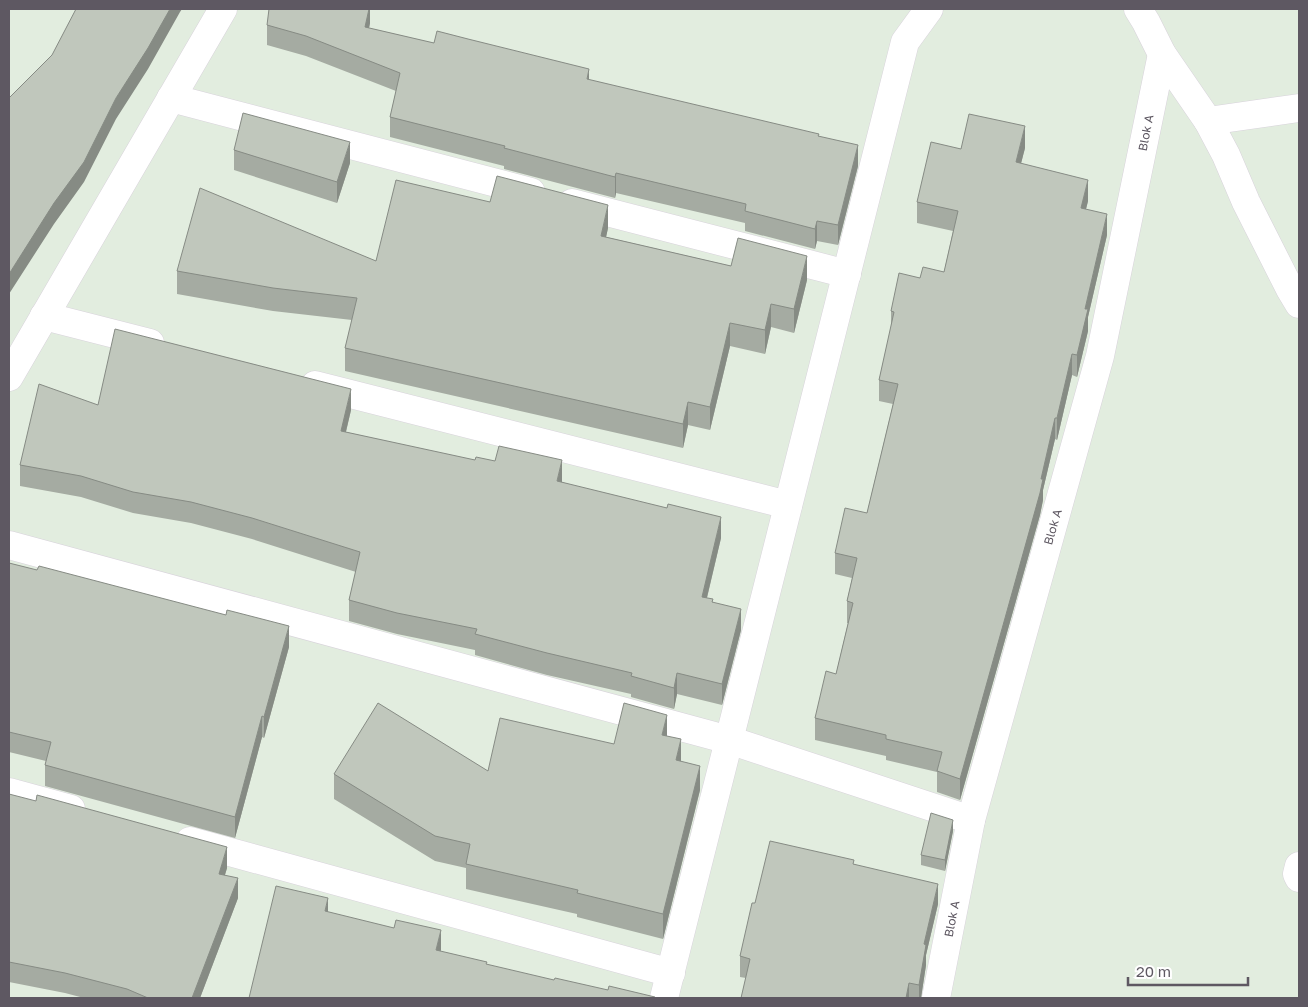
<svg xmlns="http://www.w3.org/2000/svg" width="1308" height="1007" viewBox="0 0 1308 1007" font-family="'Golos Text',sans-serif">
  <rect width="100%" height="100%" fill="#e2eddf"/>
  <g fill="none" stroke-linecap="round" stroke-linejoin="round">
    <defs>
      <g id="minor">
        <polyline points="1138,9 1146,22 1162,54 1208,121 1226,155 1246,202 1290,289 1299,304"/>
        <polyline points="171,98 531,192"/>
        <polyline points="1208,121 1299,108"/>
        <polyline points="572,203 847,274"/>
        <polyline points="44,316 150,343"/>
        <polyline points="9,377 223,9"/>
        <polyline points="315,385 788,505"/>
        <polyline points="9,545 729,740 971,820"/>
        <polyline points="9,792 71,809"/>
        <polyline points="190,841 671,973"/>
        <polyline points="1299,866 1297,874 1299,878"/>
        <polyline points="664,998 905,42 929,9"/>
        <polyline points="936,998 971,820 1100,356 1162,54"/>
      </g>
    </defs>
    <!-- minor casing -->
    <use href="#minor" stroke="#d8d3db" stroke-width="29"/>
    <!-- minor -->
    <use href="#minor" stroke="#fff" stroke-width="28"/>
  </g>
  <!-- wall -->
  <g fill="#a5aba2">
    <polygon points="370,9 370,23 369,28 589,80 819,136 858,166 838,245 817,241 815,249 745,231 745,223 616,193 615,198 504,169 504,166 390,137 390,117 396,91 306,56 267,45 267,25"/>
    <polygon points="1025,148 1021,163 1088,201 1086,209 1107,235 1088,317 1088,331 1077,377 1072,375 1057,440 1055,439 1043,490 1043,500 1040,515 960,800 937,792 937,772 886,760 886,756 815,740 815,718 836,674 848,623 847,623 847,601 852,578 835,574 835,553 867,513 893,404 879,401 879,380 891,328 891,311 920,278 944,272 953,231 917,223 917,202"/>
    <polygon points="234,150 350,163 337,203 234,170"/>
    <polygon points="490,202 608,228 606,237 731,266 807,280 794,333 771,327 765,354 730,346 710,430 688,425 683,448 345,371 345,348 352,320 273,311 177,294 177,271 376,261"/>
    <polygon points="98,405 351,410 346,432 562,482 721,538 707,598 713,602 741,630 722,705 677,694 674,709 631,697 631,694 547,675 475,655 475,650 397,634 349,621 349,600 356,572 252,539 191,523 133,513 81,497 20,486 20,465"/>
    <polygon points="9,563 289,647 264,738 262,737 235,838 45,786 45,765 46,761 9,752"/>
    <polygon points="667,736 681,761 700,790 663,939 577,917 577,914 466,889 466,868 435,861 334,799 334,774 488,771 614,744"/>
    <polygon points="9,794 227,868 225,875 238,898 200,998 84,998 65,993 9,982"/>
    <polygon points="953,831 945,871 921,865 921,855"/>
    <polygon points="854,864 938,904 926,955 926,965 921,998 741,998 746,978 740,977 740,956 755,903"/>
  </g>
  <!-- shaded-wall -->
  <g fill="#868b84">
    <polygon points="170,9 182,9 180,12 148,69 116,119 84,182 54,224 9,294 9,274"/>
    <polygon points="369,9 370,9 370,23 365,47 365,27"/>
    <polygon points="589,69 589,89 587,79"/>
    <polygon points="1025,126 1025,148 1016,183 1016,162"/>
    <polygon points="350,142 350,163 337,203 337,182"/>
    <polygon points="858,145 858,166 838,245 838,225"/>
    <polygon points="616,173 616,193 615,198 615,177"/>
    <polygon points="1088,180 1088,201 1081,229 1081,208"/>
    <polygon points="608,205 608,228 601,260 601,236"/>
    <polygon points="1107,214 1107,235 1088,317 1088,331 1077,377 1077,355 1085,309"/>
    <polygon points="817,221 817,241 815,249 815,229"/>
    <polygon points="807,256 807,280 794,333 794,309"/>
    <polygon points="771,304 771,327 765,354 765,330"/>
    <polygon points="730,323 730,346 710,430 710,407"/>
    <polygon points="1072,354 1072,375 1057,440 1057,418"/>
    <polygon points="351,389 351,410 341,452 341,431"/>
    <polygon points="688,402 688,425 683,448 683,424"/>
    <polygon points="1055,418 1055,439 1043,490 1043,500 1040,515 960,800 960,779 1041,479"/>
    <polygon points="562,460 562,482 557,503 557,481"/>
    <polygon points="721,517 721,538 702,618 702,597"/>
    <polygon points="741,609 741,630 722,705 722,684"/>
    <polygon points="289,626 289,647 264,738 264,717"/>
    <polygon points="677,673 677,694 674,709 674,688"/>
    <polygon points="667,715 667,739 662,735"/>
    <polygon points="262,716 262,737 235,838 235,817"/>
    <polygon points="681,739 681,764 676,760"/>
    <polygon points="700,766 700,790 663,939 663,914"/>
    <polygon points="953,820 953,831 945,871 945,860"/>
    <polygon points="227,847 227,868 219,894 219,874"/>
    <polygon points="238,878 238,898 200,998 192,998"/>
    <polygon points="938,884 938,904 926,955 926,965 921,998 919,998 919,985 924,944"/>
    <polygon points="328,898 328,919 325,911"/>
    <polygon points="441,930 441,950 436,970 436,950"/>
    <polygon points="909,983 909,998 906,998"/>
  </g>
  <!-- building -->
  <g fill="#c0c7bc" stroke="#868b84">
    <polygon points="76,9 170,9 148,48 116,98 84,162 54,203 9,274 9,98 52,55"/>
    <polygon points="269,9 369,9 365,27 434,43 437,31 468,39 589,69 587,79 819,134 818,136 858,145 838,225 817,221 815,229 745,211 746,204 616,173 615,177 504,148 505,146 390,117 400,73 306,36 267,25"/>
    <polygon points="243,113 350,142 337,182 234,150"/>
    <polygon points="969,114 1025,126 1016,162 1088,180 1081,208 1107,214 1085,309 1088,309 1077,355 1072,354 1057,418 1055,418 1041,479 1043,479 1040,493 960,779 937,771 942,752 886,739 886,735 815,718 826,671 836,674 853,603 847,601 857,558 835,553 845,508 867,513 898,384 879,380 894,312 891,311 899,273 920,278 923,267 944,272 958,211 917,202 931,142 961,149"/>
    <polygon points="497,176 608,205 601,236 731,266 738,238 807,256 794,309 771,304 765,330 730,323 710,407 688,402 683,424 345,348 357,298 273,288 177,271 200,188 376,261 396,180 490,202"/>
    <polygon points="115,329 351,389 341,431 475,460 476,457 495,461 499,446 562,460 557,481 667,508 668,504 721,517 702,597 713,599 712,602 741,609 722,684 677,673 674,688 631,676 632,673 547,653 475,634 477,629 397,613 349,600 360,552 252,518 191,502 133,492 81,476 20,465 39,384 98,405"/>
    <polygon points="9,563 37,570 39,566 226,615 227,610 289,626 264,717 262,716 235,817 45,765 51,742 9,732"/>
    <polygon points="378,703 488,771 500,718 614,744 624,703 667,715 662,735 681,739 676,760 700,766 663,914 577,893 578,890 466,864 470,844 435,836 334,774"/>
    <polygon points="9,794 36,801 37,795 227,847 219,874 238,878 192,998 148,998 127,989 65,973 9,962"/>
    <polygon points="931,813 953,820 945,860 921,855"/>
    <polygon points="770,841 854,860 853,864 938,884 924,944 926,945 919,985 909,983 906,998 741,998 750,959 740,956 752,903 755,903"/>
    <polygon points="276,886 328,898 325,911 394,928 396,920 441,930 436,950 487,962 486,964 554,980 555,978 608,990 609,986 655,997 655,998 249,998"/>
  </g>
  <g text-anchor="middle" stroke-width="4.5" stroke-linejoin="round" paint-order="stroke">
    <!-- street labels -->
    <g font-size="12" fill="#5e5862" stroke="#fff">
      <text transform="translate(1146 133) rotate(-79)" y="4">Blok A</text>
      <text transform="translate(1053 527) rotate(-74)" y="4">Blok A</text>
      <text transform="translate(952 919) rotate(-79)" y="4">Blok A</text>
    </g>
  </g>
  <!-- border -->
  <rect width="1308" height="1007" fill="none" stroke="#5e5862" stroke-width="20"/>
  <!-- scale -->
  <path d="M1128 977v8h120v-8" fill="none" stroke="#5e5862" stroke-width="2.5"/>
  <text x="1136" y="977" font-size="15" fill="#5e5862" stroke="#ffffff" stroke-width="4" paint-order="stroke">20 m</text>
</svg>
